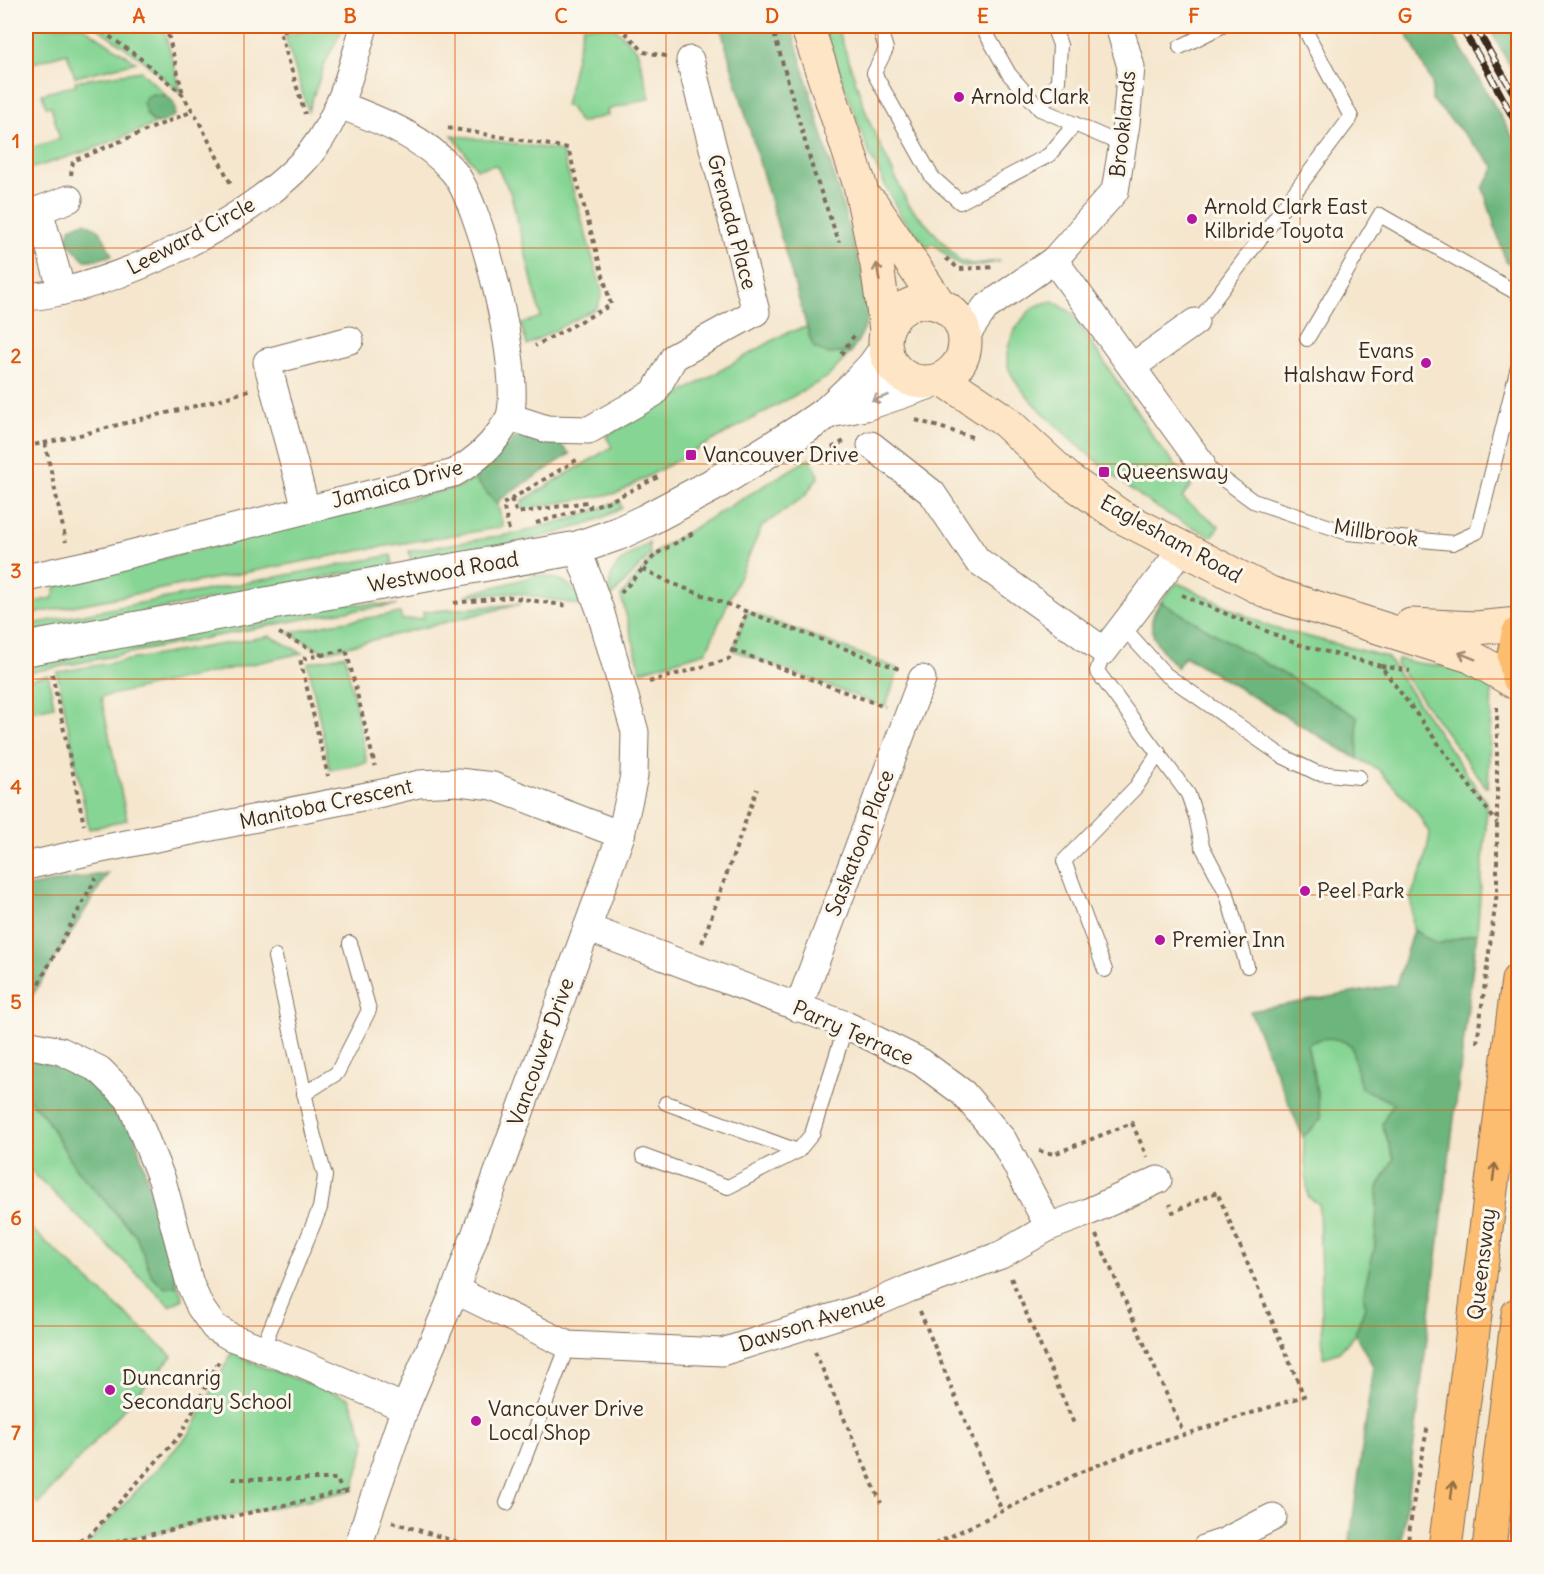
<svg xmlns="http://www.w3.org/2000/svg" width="1544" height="1574" viewBox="0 0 1544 1574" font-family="Delius,sans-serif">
  <rect width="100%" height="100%" fill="#fbf7ec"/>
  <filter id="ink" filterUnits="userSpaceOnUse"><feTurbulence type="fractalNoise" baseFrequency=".0167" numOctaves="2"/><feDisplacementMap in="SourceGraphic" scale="12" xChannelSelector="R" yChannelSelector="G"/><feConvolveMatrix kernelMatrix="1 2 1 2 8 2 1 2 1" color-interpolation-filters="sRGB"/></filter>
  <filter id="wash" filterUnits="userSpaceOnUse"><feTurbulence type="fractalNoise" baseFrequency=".008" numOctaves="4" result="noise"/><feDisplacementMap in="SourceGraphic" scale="24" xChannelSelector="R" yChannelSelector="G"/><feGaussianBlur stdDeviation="1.35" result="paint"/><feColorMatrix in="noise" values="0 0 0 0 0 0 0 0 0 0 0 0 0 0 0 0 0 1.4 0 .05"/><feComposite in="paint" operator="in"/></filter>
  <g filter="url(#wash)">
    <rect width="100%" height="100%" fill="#f5e6cd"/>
    <!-- green -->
    <g fill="#86d594" stroke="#608059" stroke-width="1.5">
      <polygon points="26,26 82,26 136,62 75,77 67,53 26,65"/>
      <polygon points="95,26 163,26 182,94 141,59"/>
      <polygon points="322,26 344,26 325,63 308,111 285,36"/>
      <polygon points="583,26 613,26 637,50 650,98 607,110 608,115 580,123 570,107 565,106"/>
      <path d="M 822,26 L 837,26 L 869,121 L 908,204 L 959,260 L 971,264 L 1000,261 C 961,270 962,270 933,243 L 928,248 L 901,216 L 870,155 Z"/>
      <polygon points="141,71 166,95 153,94 146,114 152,121 158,123 90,150 26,170 26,149 60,139 51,106 46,107 42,94 76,85 75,81"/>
      <polygon points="452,135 557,150 562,152 601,287 602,295 597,308 527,345 521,324 541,317 511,194 496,165 477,169"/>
      <path d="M 1053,301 L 1072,313 L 1160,447 L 1192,484 L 1182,498 L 1219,526 L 1212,537 C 1187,524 1159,511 1136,493 C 1110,473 1012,394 1008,365 C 1005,352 1009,341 1015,330 C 1026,313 1033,304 1053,301 Z"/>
      <polygon points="807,327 810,338 829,354 851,352 828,377 618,493 523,509 522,501 612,447 606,436 786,333"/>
      <polygon points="810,458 819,476 805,496 762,526 706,652 641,671 621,596 659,549"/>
      <polygon points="475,479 498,506 503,527 368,549 26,615 26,604 53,598 56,586 298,524 462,486"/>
      <path d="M 619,501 L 622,508 C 562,541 478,548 411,561 L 409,551 L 518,533 L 580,516 Z"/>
      <path d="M 649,543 L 650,555 L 610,598 C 605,567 625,557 649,543 Z"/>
      <polygon points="391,555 393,564 26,635 26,625"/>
      <path d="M 538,575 C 564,578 572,584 585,606 L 516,593 L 465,595 Z"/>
      <path d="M 1178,583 L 1270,627 L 1387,657 L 1486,802 L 1486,826 L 1477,933 L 1437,944 L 1413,930 L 1411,896 L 1424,865 L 1430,834 L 1417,812 L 1378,769 L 1349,754 L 1185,656 L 1177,667 C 1157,645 1141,629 1161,601 C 1166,594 1171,588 1178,583 Z"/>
      <polygon points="335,603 397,605 339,612 26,673 26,663"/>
      <polygon points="520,604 324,652 289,633 328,624 400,613 402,620 424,618 423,612"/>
      <polygon points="747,611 899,669 885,707 733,650"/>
      <polygon points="270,636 302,653 101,697 127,820 89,829 57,672"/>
      <polygon points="345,655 367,763 330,770 308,663"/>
      <polygon points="1399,659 1417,663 1472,670 1492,687 1488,787 1486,787 1396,664"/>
      <polygon points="48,675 54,706 26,712 26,680"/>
      <polygon points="1334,1037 1352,1045 1362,1088 1393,1103 1382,1124 1394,1158 1378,1188 1375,1246 1364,1291 1365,1307 1355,1334 1339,1352 1323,1358 1319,1204 1308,1197 1303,1137 1321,1119 1315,1081 1307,1044 1316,1039"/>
      <polygon points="26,1096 45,1117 76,1169 135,1234 152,1276 178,1286 183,1299 170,1306 26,1166"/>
      <polygon points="26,1224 172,1356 38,1504 26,1493"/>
      <polygon points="232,1352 258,1365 349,1398 366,1441 353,1490 84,1548 190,1433"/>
    </g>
    <!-- forest -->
    <g fill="#6cb67e" stroke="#54704e" stroke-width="1.5">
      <path d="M 720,26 L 791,26 L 863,277 C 870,312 872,321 851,352 L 829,354 L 814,348 L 810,338 Z"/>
      <polygon points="1403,26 1448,26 1518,146 1518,267 1506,262 1483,188 1495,167 1432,100 1432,83"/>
      <polygon points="1488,26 1518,26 1518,80"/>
      <path d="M 153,94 C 167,95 177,99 175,115 C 157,129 149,123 143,103 L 146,97 Z"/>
      <polygon points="84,222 100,230 112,255 96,260 85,260 67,242 70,228"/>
      <polygon points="518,434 551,436 570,454 499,500 498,506 475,479"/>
      <path d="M 1161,602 L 1357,717 L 1358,759 L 1185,656 L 1177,667 C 1158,646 1140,629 1161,602 Z"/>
      <polygon points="108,873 26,1006 26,887"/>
      <path d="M 1413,930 L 1437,944 L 1477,933 L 1401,1548 L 1349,1548 L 1373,1366 L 1355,1334 L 1365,1307 L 1364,1291 L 1375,1246 L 1378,1188 L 1394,1158 L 1382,1124 L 1393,1103 L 1361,1088 L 1351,1045 C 1335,1037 1323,1035 1307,1045 L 1315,1081 L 1321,1119 L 1303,1137 L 1250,1011 L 1396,985 Z"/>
      <polygon points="26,1058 66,1069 106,1092 132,1126 178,1286 165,1288 152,1276 135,1234 76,1169 45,1117 26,1096"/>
    </g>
  </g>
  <g filter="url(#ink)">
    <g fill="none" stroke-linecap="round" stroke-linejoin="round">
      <defs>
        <g id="service">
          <polyline points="879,26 886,49 874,73 932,177 960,202 1049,155 1075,124"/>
          <polyline points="982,26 1009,74 1040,109 1123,145"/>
          <polyline points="1180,47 1222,26"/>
          <polyline points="1040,109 1058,81 1060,45 1053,26"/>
          <polyline points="1195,322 1205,312 1351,117 1303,26"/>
          <polyline points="1307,339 1380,215 1517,293 1518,296"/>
          <polyline points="1201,463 1253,501 1348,533 1453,543 1477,532 1518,367"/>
          <polyline points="1122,626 1165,674 1282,756 1317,773 1359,777"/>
          <polyline points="1104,651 1097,671 1188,794 1196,817 1202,846 1227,894 1247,966"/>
          <polyline points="1105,970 1064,861 1136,787 1159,753"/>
          <polyline points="304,1094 337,1073 369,1010 350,943"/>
          <polyline points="666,1103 798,1151"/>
          <polyline points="643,1156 728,1187 798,1151 812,1134 846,1025"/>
          <polyline points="262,1349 320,1208 325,1176 313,1133 275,957"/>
          <polyline points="507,1503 568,1345"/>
        </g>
        <g id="minor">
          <polyline points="39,210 69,199"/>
          <polyline points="26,212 39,210 62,291"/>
          <polyline points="1054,260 1201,463"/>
          <path d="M 26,297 C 110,291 260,218 312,151 C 341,114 352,69 364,26"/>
          <polyline points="965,337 985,308 1054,260 1115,191 1126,124 1131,67 1119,26"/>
          <polyline points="1132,367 1195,322"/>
          <polyline points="510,417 547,429 589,430 654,393 674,357 756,312 690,60"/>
          <polyline points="871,445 932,493 977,560 1104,651 1183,548"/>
          <polyline points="306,509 267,362 350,340"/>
          <path d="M 26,578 L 94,563 L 454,473 C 474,462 488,450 501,431 C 504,426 508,421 510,416 C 522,372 482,205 453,171 C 423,136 381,121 340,105"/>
          <polyline points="26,866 91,851 382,793 419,784 458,782 493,786 621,835"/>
          <polyline points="587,928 846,1025 921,1062 963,1093 1003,1140 1049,1227"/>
          <polyline points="798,1008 922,679"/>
          <polyline points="26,1044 61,1051 100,1070 129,1099 162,1180 190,1284 200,1307 214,1327 231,1337 301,1363 405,1408"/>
          <polyline points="455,1290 568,1345 722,1352 871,1305 910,1288 1001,1255 1049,1227 1086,1213 1158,1180"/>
          <polyline points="358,1548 368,1515 405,1408 455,1290 621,835 634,776 635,732 600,610 577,548"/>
          <polyline points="1206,1548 1224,1542 1273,1517"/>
        </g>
        <g id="tertiary">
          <polyline points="829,411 865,404 930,382"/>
          <polyline points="26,649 309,596 577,548 617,534 645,521 711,486 797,433 829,411 853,388 873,367 886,349"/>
        </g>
        <g id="secondary">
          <polyline points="807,26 860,185 877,265 886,330"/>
          <polyline points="872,204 939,304"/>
          <circle cx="925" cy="342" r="40"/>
          <polyline points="943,379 1005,421 1069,480 1120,516 1270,593 1470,656 1518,684"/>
          <polyline points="1411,625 1476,628 1518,624"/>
        </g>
        <g id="trunk">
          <polyline points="1518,634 1514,655 1518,677"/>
          <polyline points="1445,1548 1518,980"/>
          <polyline points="1489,1548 1518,1314"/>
        </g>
      </defs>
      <!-- service casing -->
      <use href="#service" stroke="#7c6c5b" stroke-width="16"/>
      <!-- minor casing -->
      <use href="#minor" stroke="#7c6c5b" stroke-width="29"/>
      <!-- tertiary casing -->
      <use href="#tertiary" stroke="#7c6c5b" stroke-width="35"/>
      <!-- secondary casing -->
      <use href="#secondary" stroke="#7c6c5b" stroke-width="35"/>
      <!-- trunk casing -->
      <use href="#trunk" stroke="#7c6c5b" stroke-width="35"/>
      <!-- path -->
      <g stroke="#7c6c5b" stroke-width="4" stroke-dasharray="4.5 4.5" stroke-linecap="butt">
        <polyline points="95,26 141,59 182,94 196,116 232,186"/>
        <polyline points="166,26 183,94"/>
        <polyline points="304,26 280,32 305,114"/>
        <polyline points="619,26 644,52 666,56"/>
        <polyline points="772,26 814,173 839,242"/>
        <polyline points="448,128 568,148 611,305 535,346"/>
        <polyline points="71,175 73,161 193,111"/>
        <polyline points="946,258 959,269 995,267"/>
        <polyline points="841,354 856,333"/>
        <polyline points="916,420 975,438"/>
        <polyline points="45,443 66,542"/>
        <path d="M 26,446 C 61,441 94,431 129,422 C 169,412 210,404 249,390"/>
        <polyline points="832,448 846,440"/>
        <polyline points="511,499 517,513 587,502 591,506"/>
        <polyline points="536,523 610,501 658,477"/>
        <polyline points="509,530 503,504 580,458"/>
        <polyline points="643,569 671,583 899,669"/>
        <polyline points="621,593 656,554 695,532"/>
        <polyline points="1182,595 1297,644 1381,666 1497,823"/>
        <polyline points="1513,595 1518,586"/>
        <polyline points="454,603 510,597 569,606"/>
        <polyline points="279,633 322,655 300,659 328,776"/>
        <polyline points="733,650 885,707"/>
        <polyline points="322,655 346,649 375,766"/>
        <polyline points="1381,666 1410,671"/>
        <polyline points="52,674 84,825"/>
        <polyline points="649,682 729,659 747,611"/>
        <polyline points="702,943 757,789"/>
        <polyline points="26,1007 96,878"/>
        <polyline points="1477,1043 1497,892 1497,707"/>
        <polyline points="1039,1151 1054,1154 1132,1123 1147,1157"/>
        <polyline points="1096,1235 1184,1434"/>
        <polyline points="1011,1278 1075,1426"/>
        <polyline points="920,1311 1002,1511"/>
        <polyline points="815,1352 881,1503"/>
        <polyline points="232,1479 337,1479 342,1492"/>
        <polyline points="392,1522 477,1548"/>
        <polyline points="63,1548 91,1534 181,1434 220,1359"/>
        <polyline points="89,1548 348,1491"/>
        <polyline points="927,1548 1083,1471 1131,1452 1304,1396 1217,1192 1173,1212 1170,1204"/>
        <polyline points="1407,1548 1416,1484 1428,1425"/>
      </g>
      <!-- service -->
      <use href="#service" stroke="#fff" stroke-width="14"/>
      <!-- minor -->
      <use href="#minor" stroke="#fff" stroke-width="27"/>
      <!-- tertiary -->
      <use href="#tertiary" stroke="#fff" stroke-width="33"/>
      <!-- secondary -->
      <use href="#secondary" stroke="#fee5c5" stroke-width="33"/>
      <!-- trunk -->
      <use href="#trunk" stroke="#fcbd6f" stroke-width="33"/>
      <defs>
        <g id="rail">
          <polyline points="1460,26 1488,71 1518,127"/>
          <polyline points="1475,26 1518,101"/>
        </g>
      </defs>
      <!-- rail casing -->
      <use href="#rail" stroke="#3b2a1e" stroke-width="7"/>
      <!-- rail -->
      <use href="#rail" stroke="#fbf7ec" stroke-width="4.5" stroke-dasharray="14" stroke-linecap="butt"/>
    </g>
    <!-- one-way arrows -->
    <defs><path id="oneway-shaft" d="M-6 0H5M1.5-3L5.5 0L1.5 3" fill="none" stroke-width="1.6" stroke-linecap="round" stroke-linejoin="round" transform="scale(1.5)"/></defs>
    <g stroke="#9c8872">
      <use href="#oneway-shaft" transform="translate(878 272) rotate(-99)"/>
      <use href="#oneway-shaft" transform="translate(1467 656) rotate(-158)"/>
    </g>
    <use stroke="#a79f9a" href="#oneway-shaft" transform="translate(880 398) rotate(161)"/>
    <g stroke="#926c42">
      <use href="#oneway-shaft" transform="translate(1494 1172) rotate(-83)"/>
      <use href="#oneway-shaft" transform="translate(1452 1490) rotate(-83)"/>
    </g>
  </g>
  <!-- grid -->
  <path fill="none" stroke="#df570d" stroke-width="1.5" stroke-opacity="0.55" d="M 244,26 L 244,1548M 455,26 L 455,1548M 666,26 L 666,1548M 878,26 L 878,1548M 1089,26 L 1089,1548M 1300,26 L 1300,1548M 26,248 L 1518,248M 26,464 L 1518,464M 26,679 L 1518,679M 26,895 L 1518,895M 26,1110 L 1518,1110M 26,1326 L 1518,1326"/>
  <!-- markers -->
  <g fill="#b5179e" stroke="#fbf7ec" stroke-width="2">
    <circle cx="959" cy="97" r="6"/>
    <circle cx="1192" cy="219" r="6"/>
    <circle cx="1426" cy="363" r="6"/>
    <rect x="685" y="449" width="12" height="12" rx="3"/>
    <rect x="1098" y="466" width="12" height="12" rx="3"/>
    <circle cx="1305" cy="891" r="6"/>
    <circle cx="1160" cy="940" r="6"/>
    <circle cx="110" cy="1390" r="6"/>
    <circle cx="476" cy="1421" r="6"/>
  </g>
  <g text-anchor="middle" stroke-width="6" stroke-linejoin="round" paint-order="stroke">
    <!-- poi labels -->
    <g font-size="21" fill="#3b2a1e" stroke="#fbf7ec" text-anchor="start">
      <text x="971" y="104">Arnold Clark</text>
      <text x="1204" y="214">Arnold Clark East<tspan x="1204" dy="24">Kilbride Toyota</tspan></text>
      <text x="1414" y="358" text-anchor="end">Evans<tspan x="1414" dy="24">Halshaw Ford</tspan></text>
      <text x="703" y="462">Vancouver Drive</text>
      <text x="1116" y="479">Queensway</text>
      <text x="1317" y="898">Peel Park</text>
      <text x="1172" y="947">Premier Inn</text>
      <text x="122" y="1385">Duncanrig<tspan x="122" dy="24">Secondary School</tspan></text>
      <text x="488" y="1416">Vancouver Drive<tspan x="488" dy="24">Local Shop</tspan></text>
    </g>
    <!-- street labels -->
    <g font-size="21" fill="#3b2a1e" stroke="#fbf7ec">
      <text transform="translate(1123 124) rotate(-84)" y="7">Brooklands</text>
      <text transform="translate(732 222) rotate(75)" y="7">Grenada Place</text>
      <text transform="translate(191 236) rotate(-28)" y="7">Leeward Circle</text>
      <text transform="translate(397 484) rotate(-15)" y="7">Jamaica Drive</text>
      <text transform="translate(1376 533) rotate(9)" y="7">Millbrook</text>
      <text transform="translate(1171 539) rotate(29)" y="7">Eaglesham Road</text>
      <text transform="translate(443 572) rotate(-10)" y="7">Westwood Road</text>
      <text transform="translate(326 804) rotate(-12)" y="7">Manitoba Crescent</text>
      <text transform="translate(860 843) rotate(-69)" y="7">Saskatoon Place</text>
      <text transform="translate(853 1033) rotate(24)" y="7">Parry Terrace</text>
      <text transform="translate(541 1052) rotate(-70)" y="7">Vancouver Drive</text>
      <text transform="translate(1482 1264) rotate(-83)" y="7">Queensway</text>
      <text transform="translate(812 1322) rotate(-18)" y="7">Dawson Avenue</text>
    </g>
  </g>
  <!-- margin -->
  <rect width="1544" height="1574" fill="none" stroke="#fbf7ec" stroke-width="66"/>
  <rect x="33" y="33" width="1478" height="1508" fill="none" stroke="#df570d" stroke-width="2"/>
  <g font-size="20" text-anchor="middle" font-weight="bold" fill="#df570d">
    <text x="139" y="23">A</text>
    <text x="350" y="23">B</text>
    <text x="561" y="23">C</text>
    <text x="772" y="23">D</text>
    <text x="983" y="23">E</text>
    <text x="1194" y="23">F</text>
    <text x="1405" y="23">G</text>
    <text x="16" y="148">1</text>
    <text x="16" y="363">2</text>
    <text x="16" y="578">3</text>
    <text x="16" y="794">4</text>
    <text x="16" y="1009">5</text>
    <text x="16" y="1225">6</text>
    <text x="16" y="1440">7</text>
  </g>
</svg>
